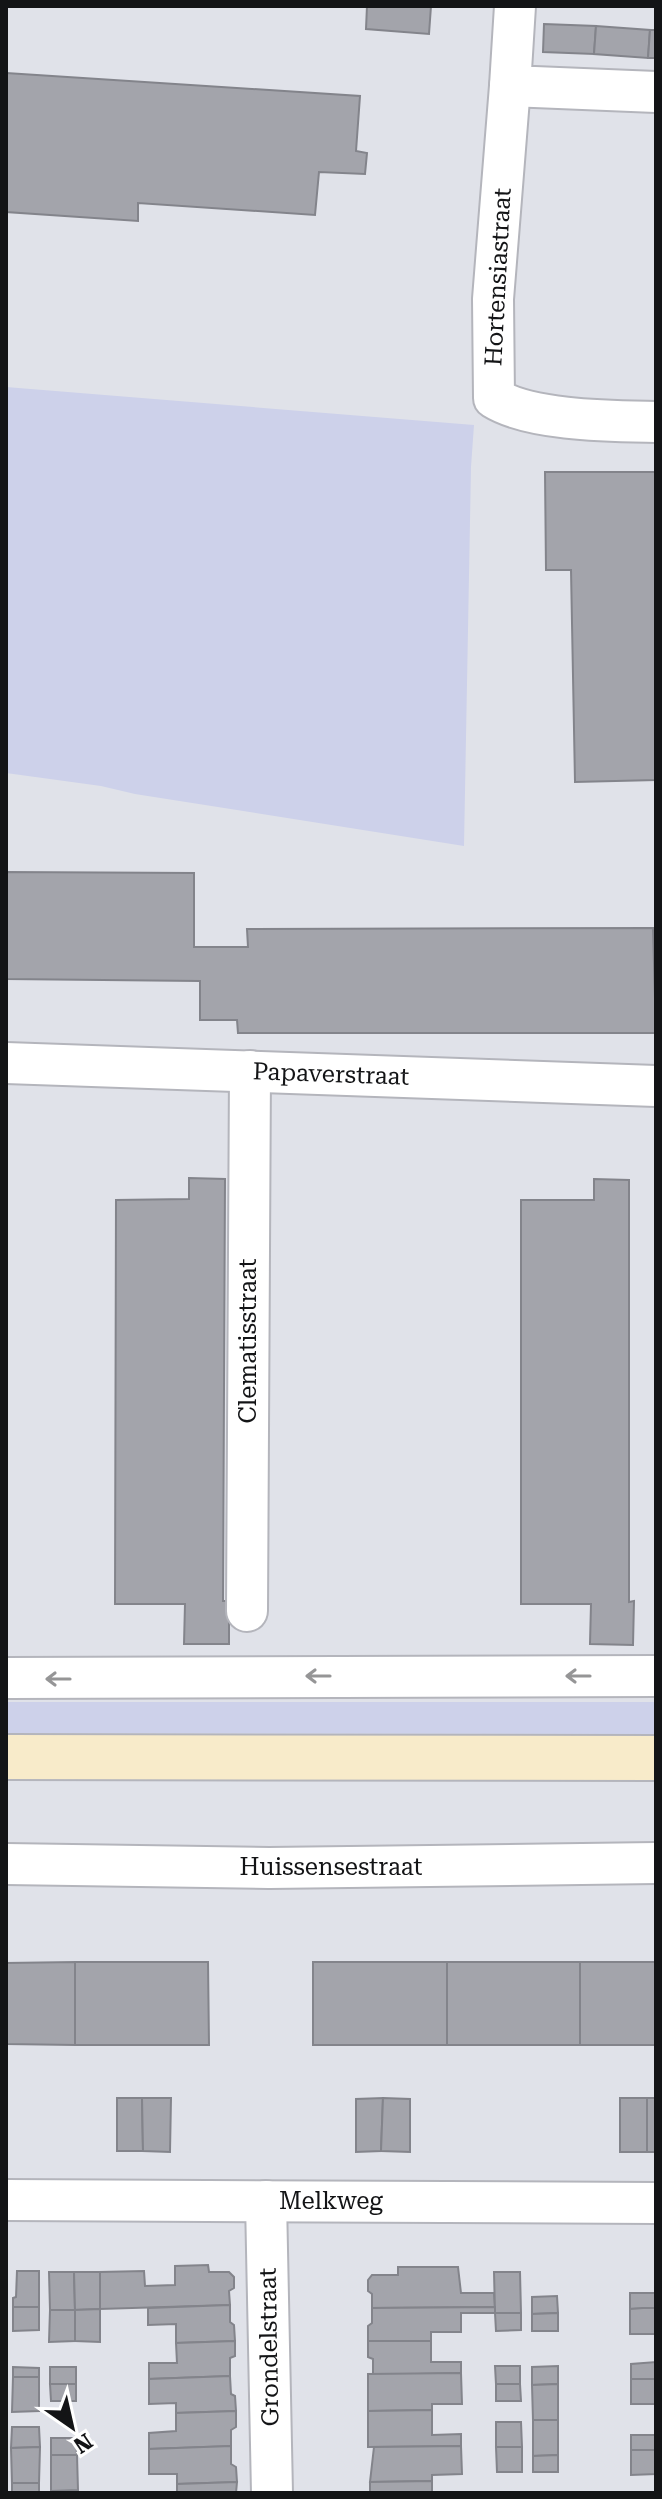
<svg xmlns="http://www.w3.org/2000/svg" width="662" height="2499" viewBox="0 0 662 2499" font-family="'Roboto Serif',serif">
  <rect width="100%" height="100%" fill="#e0e2e9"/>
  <!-- green -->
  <g fill="#cdd1ea">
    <polygon points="6,387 474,425 471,467 464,846 135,794 101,786 6,773"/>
    <polygon points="6,1702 656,1702 656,1734 6,1733"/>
  </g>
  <!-- building -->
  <g fill="#a3a4ab" stroke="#83848b" stroke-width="2">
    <polygon points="367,6 431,6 429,34 366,29"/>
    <polygon points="544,24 596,26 594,54 543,52"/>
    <polygon points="596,26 650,30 648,58 594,54"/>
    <polygon points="650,30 656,30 656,58 648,58"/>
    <polygon points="6,73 360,96 356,151 367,153 365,174 319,172 315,215 138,203 138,221 6,212"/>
    <polygon points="545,472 656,472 656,780 575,782 571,570 546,570"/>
    <polygon points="6,872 194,873 194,947 248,947 247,929 653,928 656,1033 238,1033 237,1020 200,1020 200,981 6,979"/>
    <polygon points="189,1178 225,1179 223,1601 229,1601 229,1644 184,1644 185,1604 115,1604 116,1200 189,1199"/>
    <polygon points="594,1179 629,1180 629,1602 634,1601 633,1645 590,1644 591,1604 521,1604 521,1200 594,1200"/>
    <polygon points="75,1962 208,1962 209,2045 75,2045"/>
    <polygon points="75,1962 75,2045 6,2044 6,1963"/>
    <rect x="313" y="1962" width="134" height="83"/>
    <rect x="447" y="1962" width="133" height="83"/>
    <rect x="580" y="1962" width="76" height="83"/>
    <polygon points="117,2098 142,2098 143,2151 117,2151"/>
    <polygon points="142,2098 171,2098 170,2152 143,2151"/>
    <polygon points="383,2098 381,2151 356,2152 356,2099"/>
    <polygon points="383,2098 410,2099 410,2152 381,2151"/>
    <rect x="620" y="2098" width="27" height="54"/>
    <rect x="647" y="2098" width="9" height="54"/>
    <polygon points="208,2265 209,2272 229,2272 234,2277 234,2288 229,2291 230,2305 100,2309 100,2272 144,2271 145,2286 175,2285 175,2266"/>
    <polygon points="655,2266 656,2308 630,2309 630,2293 655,2293"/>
    <polygon points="398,2267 458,2267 461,2293 494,2293 495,2307 372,2308 372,2294 368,2291 368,2280 372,2275 398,2275"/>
    <polygon points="17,2271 39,2271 39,2307 13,2307 13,2298 16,2297"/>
    <polygon points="49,2272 74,2272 75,2310 50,2310"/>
    <polygon points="74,2272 100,2272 100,2309 75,2310"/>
    <polygon points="494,2272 520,2272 521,2313 495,2313"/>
    <polygon points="557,2296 558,2313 532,2314 532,2297"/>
    <polygon points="230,2305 230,2322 234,2325 235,2341 176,2343 176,2324 148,2325 148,2308"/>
    <polygon points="13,2307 39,2307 39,2330 13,2331"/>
    <polygon points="495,2307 495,2313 461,2313 461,2332 431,2332 431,2341 368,2341 368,2326 372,2323 372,2308"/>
    <polygon points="643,2308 656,2308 656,2341 656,2334 630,2334 630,2309"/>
    <polygon points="100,2309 100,2342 75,2341 75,2310"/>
    <polygon points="50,2310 75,2310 75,2341 49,2342"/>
    <polygon points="495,2313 521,2313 521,2330 496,2331"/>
    <polygon points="558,2313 558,2331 532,2331 532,2314"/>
    <polygon points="235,2341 235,2356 230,2358 230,2376 149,2379 149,2363 177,2363 176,2343"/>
    <polygon points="368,2341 431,2341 431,2362 461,2362 461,2373 373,2375 373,2359 368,2357"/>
    <polygon points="656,2362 656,2379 631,2379 631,2364"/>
    <polygon points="495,2366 520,2366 520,2384 496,2384"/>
    <polygon points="558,2366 558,2384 532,2385 532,2367"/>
    <polygon points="13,2367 39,2368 39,2377 13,2377"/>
    <rect x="50" y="2367" width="26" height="17"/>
    <polygon points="461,2373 462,2404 432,2404 432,2410 368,2411 368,2374"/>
    <polygon points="230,2376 231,2394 235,2396 236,2411 176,2413 176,2403 149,2404 149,2379"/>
    <polygon points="13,2377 39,2377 39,2411 12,2412"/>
    <polygon points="631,2379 656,2379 656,2409 656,2404 631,2404"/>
    <polygon points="50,2384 76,2384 76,2401 51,2401"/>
    <polygon points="496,2384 520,2384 521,2401 496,2401"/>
    <polygon points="558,2384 558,2420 533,2420 532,2385"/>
    <polygon points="432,2410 432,2435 461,2434 461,2446 368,2447 368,2411"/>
    <polygon points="236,2411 236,2427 231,2430 231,2446 149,2449 149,2433 176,2431 176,2413"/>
    <polygon points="533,2420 558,2420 558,2455 533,2456"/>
    <polygon points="496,2422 521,2422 522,2447 496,2447"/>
    <polygon points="12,2427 39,2427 40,2447 11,2448"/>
    <rect x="631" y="2435" width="25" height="15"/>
    <polygon points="51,2438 76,2438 77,2455 51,2455"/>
    <polygon points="231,2446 231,2464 236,2467 237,2482 177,2484 177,2474 149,2474 149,2449"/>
    <polygon points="461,2446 462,2474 432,2475 432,2481 370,2482 374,2447"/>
    <polygon points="40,2447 39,2483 12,2483 11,2448"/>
    <polygon points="496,2447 522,2447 522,2472 497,2472"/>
    <polygon points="631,2450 656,2450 656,2474 631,2475"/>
    <polygon points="51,2455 77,2455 78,2490 51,2491"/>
    <polygon points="558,2455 558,2472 533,2472 533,2456"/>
    <polygon points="432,2481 432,2493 370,2493 370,2482"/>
    <polygon points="237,2482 236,2493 177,2493 177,2484"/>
    <rect x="12" y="2483" width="27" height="10"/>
  </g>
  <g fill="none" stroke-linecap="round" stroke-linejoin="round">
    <defs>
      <g id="street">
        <polyline points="515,6 510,86 656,92"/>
        <path d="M 510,86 L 493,299 L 494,398 C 531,421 612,421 656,422"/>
        <polyline points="6,1063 656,1086"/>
        <polyline points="247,1611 250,1071"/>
        <polyline points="6,1678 656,1676"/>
        <polyline points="6,1864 269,1868 656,1863"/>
        <polyline points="6,2200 656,2203"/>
        <polyline points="266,2201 272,2493"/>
      </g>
      <polyline id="secondary" points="6,1757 656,1758"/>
    </defs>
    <!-- street casing -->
    <use href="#street" stroke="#b4b5bc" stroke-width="44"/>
    <!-- secondary casing -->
    <use href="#secondary" stroke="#b4b5bc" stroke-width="48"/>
    <!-- street -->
    <use href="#street" stroke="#fff" stroke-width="40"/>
    <!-- secondary -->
    <use href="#secondary" stroke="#f8ebca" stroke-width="44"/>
  </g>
  <!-- one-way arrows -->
  <defs><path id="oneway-shaft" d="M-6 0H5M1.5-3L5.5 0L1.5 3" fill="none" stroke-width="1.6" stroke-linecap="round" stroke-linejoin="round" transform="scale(2)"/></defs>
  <g stroke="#959596">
    <use href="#oneway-shaft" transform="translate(318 1676) rotate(180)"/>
    <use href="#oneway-shaft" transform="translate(578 1676) rotate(180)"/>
    <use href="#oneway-shaft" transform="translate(58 1679) rotate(180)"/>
  </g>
  <g text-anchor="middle" stroke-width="6" stroke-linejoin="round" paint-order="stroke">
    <!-- street labels -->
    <g font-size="24" fill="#131416" stroke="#fff">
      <text transform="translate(498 277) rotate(-87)" y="8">Hortensiastraat</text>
      <text transform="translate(331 1074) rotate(2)" y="8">Papaverstraat</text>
      <text transform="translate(248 1341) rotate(-90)" y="8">Clematisstraat</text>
      <text x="331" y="1875">Huissensestraat</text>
      <text x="331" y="2209">Melkweg</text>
      <text transform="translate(269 2347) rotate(-91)" y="8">Grondelstraat</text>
    </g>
  </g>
  <!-- border -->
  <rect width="662" height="2499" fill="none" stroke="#131416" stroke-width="16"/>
  <!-- north arrow -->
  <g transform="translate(72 2427) rotate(146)" stroke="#ffffff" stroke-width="6" paint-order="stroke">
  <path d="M0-6L14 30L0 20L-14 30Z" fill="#131416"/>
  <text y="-12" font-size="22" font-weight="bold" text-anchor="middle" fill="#131416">N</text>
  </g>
</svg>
